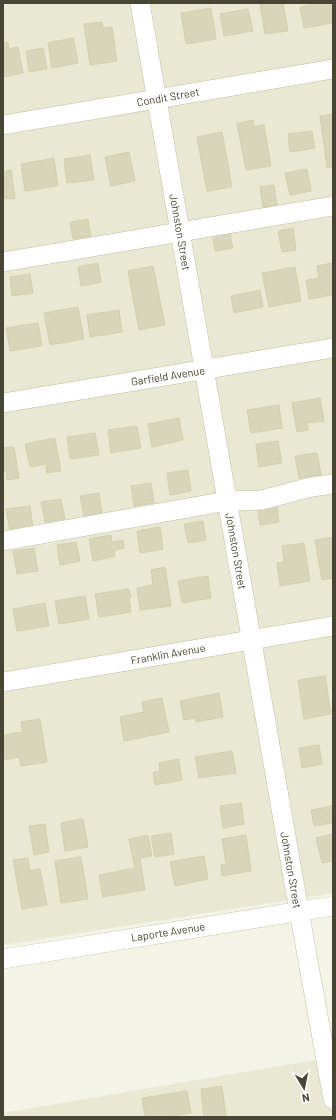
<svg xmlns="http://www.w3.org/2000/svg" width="336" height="1120" viewBox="0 0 336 1120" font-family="Barlow,sans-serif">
  <rect width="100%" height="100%" fill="#f4f4e6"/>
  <!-- residential -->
  <g fill="#e8e8d3">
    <polygon points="3,3 333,3 333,893 3,945"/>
    <polygon points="333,1057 333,1117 3,1117 3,1113"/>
  </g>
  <!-- building -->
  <g fill="#d7d5ba" stroke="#d2d0ad">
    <polygon points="268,3 283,3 288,31 265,34 260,4"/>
    <polygon points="308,3 333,3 333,23 304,28 300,7 309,5"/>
    <polygon points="211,8 216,39 186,44 181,13"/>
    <polygon points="248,9 253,31 224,36 220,14"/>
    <polygon points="102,22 103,28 112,27 117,61 90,65 84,24"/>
    <polygon points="73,38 78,63 52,68 48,43"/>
    <polygon points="8,42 9,49 18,47 23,73 3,77 3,43"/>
    <polygon points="43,48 47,69 29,72 26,51"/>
    <polygon points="333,114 333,167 327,168 320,116"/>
    <polygon points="253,120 254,127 264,125 271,166 246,170 237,124"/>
    <polygon points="312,131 315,148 290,152 288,134"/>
    <polygon points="222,132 232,187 207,191 197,137"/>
    <polygon points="129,152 135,181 111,186 105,157"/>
    <polygon points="90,155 94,180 67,183 64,159"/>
    <polygon points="54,158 58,186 25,191 21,164"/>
    <polygon points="307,169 311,191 290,195 285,173"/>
    <polygon points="11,170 15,198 3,199 3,172"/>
    <polygon points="274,185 277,205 263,207 260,187"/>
    <polygon points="88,219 91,236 73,239 70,222"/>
    <polygon points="293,228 296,250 282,252 278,231"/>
    <polygon points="230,233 233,248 215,251 213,236"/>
    <polygon points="98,263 101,282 81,286 78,267"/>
    <polygon points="332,263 333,295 309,299 306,280 319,278 317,266"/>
    <polygon points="153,266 165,325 139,330 128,271"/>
    <polygon points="295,267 301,301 269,307 262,273"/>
    <polygon points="30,274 33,293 12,296 10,277"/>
    <polygon points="260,290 263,307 234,313 231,296"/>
    <polygon points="78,307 84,339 50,345 44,313"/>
    <polygon points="119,310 122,332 90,337 87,315"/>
    <polygon points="38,323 42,346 10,351 6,328"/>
    <polygon points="320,398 324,421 307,423 308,430 297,432 292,403"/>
    <polygon points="279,405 282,428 251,433 247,410"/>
    <polygon points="179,418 183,440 152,447 148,424"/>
    <polygon points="137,426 141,448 111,453 108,430"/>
    <polygon points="95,433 99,455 70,459 67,437"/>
    <polygon points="55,438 61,471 47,473 46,464 30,467 25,444"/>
    <polygon points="278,441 282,463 259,467 256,444"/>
    <polygon points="14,447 19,478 7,480 6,471 3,472 3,448"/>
    <polygon points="317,453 321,475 299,478 295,456"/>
    <polygon points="188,470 191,491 170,495 167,473"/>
    <polygon points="151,483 154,503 134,506 131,486"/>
    <polygon points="99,493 102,514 84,517 80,496"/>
    <polygon points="61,499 65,519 45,522 41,502"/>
    <polygon points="30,506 33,527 10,531 6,509"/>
    <polygon points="277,506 279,522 260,525 258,509"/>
    <polygon points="203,521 206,540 188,543 184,524"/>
    <polygon points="160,527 163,549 140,553 137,531"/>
    <polygon points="111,535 112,542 123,540 124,548 114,550 115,556 93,561 89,539"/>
    <polygon points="333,537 333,578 322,580 315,540"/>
    <polygon points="76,542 80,561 60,565 57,545"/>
    <polygon points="304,543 310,581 280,586 277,563 284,562 282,546"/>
    <polygon points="34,548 38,571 17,574 13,551"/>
    <polygon points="165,567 171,606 140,610 137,588 153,585 151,570"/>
    <polygon points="208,576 211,598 182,603 178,581"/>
    <polygon points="129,589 131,597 129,598 131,612 99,617 95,594"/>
    <polygon points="85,596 89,619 59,624 55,601"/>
    <polygon points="45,603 49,626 17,631 13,609"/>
    <polygon points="325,676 331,714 304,719 298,680"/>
    <polygon points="219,693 223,717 196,722 195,718 184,720 180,701"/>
    <polygon points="162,698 169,732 124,741 120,717 144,712 142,702"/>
    <polygon points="40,719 47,762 21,766 19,757 3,760 3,735 23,732 21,722"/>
    <polygon points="319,745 322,764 302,768 299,748"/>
    <polygon points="232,751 236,773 199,778 195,757"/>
    <polygon points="179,759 182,780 155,785 153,772 160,771 159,763"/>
    <polygon points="241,803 244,824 223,828 220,806"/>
    <polygon points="332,806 333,823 314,826 311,810"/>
    <polygon points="83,819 88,847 65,851 61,823"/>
    <polygon points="45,824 49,852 34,855 29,826"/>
    <polygon points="171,833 174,854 155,857 151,836"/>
    <polygon points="333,834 333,861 322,863 316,838"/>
    <polygon points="148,835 152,856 140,858 145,890 103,897 99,875 135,868 129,839"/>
    <polygon points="246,835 251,871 222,876 221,865 226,864 222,839"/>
    <polygon points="204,856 208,879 175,886 170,862"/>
    <polygon points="81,857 88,899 61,903 55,861"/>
    <polygon points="28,858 30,871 40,869 47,905 22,909 13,860"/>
    <polygon points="222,1086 226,1117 204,1117 201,1089"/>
    <polygon points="187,1091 191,1113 166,1117 145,1117 142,1098"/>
  </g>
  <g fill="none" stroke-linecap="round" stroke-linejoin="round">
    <defs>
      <g id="minor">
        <polyline points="140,3 299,911 333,1099"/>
        <polyline points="3,125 333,69"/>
        <polyline points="3,262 333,206"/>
        <polyline points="3,403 333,348"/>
        <polyline points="3,541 227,501 262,500 311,487 333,484"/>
        <polyline points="3,682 333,626"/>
        <polyline points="3,959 333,906"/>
      </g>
    </defs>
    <!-- minor casing -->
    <use href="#minor" stroke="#c0c0a7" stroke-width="20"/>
    <!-- minor -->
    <use href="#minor" stroke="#fff" stroke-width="19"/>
  </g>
  <g text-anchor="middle" stroke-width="3" stroke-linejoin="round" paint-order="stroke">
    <!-- street labels -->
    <g font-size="11" fill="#474634" stroke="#fff">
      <text transform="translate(168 97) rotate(-10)" y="4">Condit Street</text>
      <text transform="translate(180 232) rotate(80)" y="4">Johnston Street</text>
      <text transform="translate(168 376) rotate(-9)" y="4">Garfield Avenue</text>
      <text transform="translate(236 551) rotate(80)" y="4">Johnston Street</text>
      <text transform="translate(168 654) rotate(-10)" y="4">Franklin Avenue</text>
      <text transform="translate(291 870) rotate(80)" y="4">Johnston Street</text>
      <text transform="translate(168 932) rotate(-9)" y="4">Laporte Avenue</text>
    </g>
  </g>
  <!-- border -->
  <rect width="336" height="1120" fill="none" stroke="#474634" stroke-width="8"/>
  <!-- north arrow -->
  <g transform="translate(304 1088) rotate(170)" stroke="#ffffff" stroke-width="3" paint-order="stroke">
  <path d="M0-3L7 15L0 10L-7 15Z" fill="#474634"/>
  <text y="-6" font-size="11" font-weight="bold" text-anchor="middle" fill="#474634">N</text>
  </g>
</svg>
